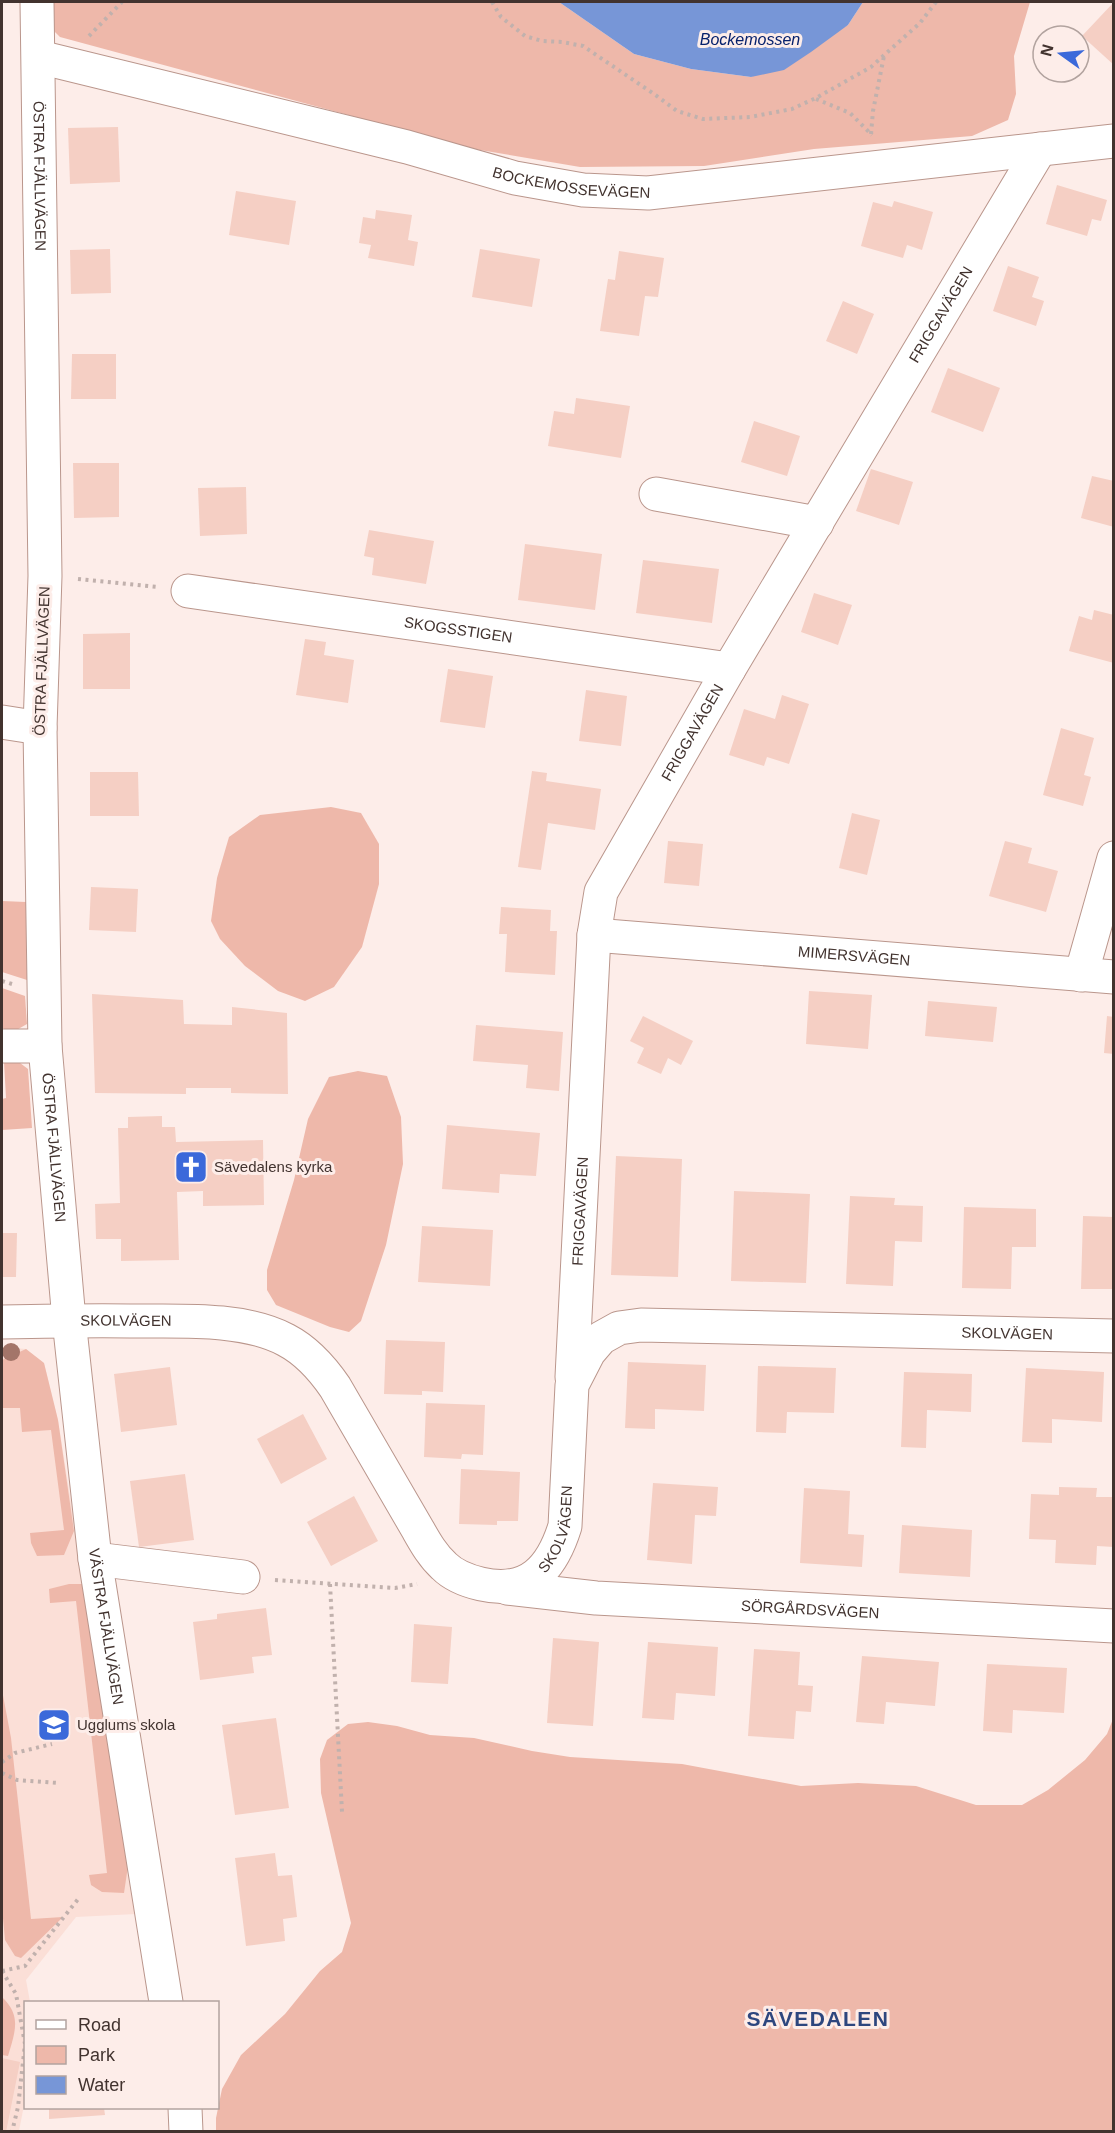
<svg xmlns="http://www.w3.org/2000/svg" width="1115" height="2133" viewBox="0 0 1115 2133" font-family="Helvetica,sans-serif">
  <rect width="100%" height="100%" fill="#fdede9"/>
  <!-- built -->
  <polygon fill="#fbdfd7" points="2,1347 26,1349 44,1363 58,1420 136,1914 76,1917 26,1980 30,2002 26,2002 25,2100 19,2131 2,2132"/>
  <!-- green -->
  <g fill="#eeb8aa">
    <polygon points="43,2 559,2 634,54 691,69 751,77 848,25 863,2 1030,2 1014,56 1016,94 1008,120 972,136 814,149 704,166 580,167 474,149 60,37 49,26"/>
    <polygon points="331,807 361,813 379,844 379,884 362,947 334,987 305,1001 278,991 245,966 220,939 211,921 217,878 229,837 260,815"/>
    <polygon points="2,901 26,902 27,980 2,972"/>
    <polygon points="2,988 25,996 27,1024 13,1032 2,1028"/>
    <polygon points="4,1062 20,1063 28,1069 32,1128 2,1130 2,1099 6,1098"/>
    <polygon points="358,1071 387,1076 401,1117 403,1164 386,1245 361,1321 349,1332 330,1327 276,1305 267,1290 267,1270 294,1180 308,1119 329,1077"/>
    <polygon points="26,1349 44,1363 58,1420 74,1531 64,1555 37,1556 31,1543 30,1533 64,1530 51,1430 22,1432 20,1408 2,1408 2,1360"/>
    <polygon points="69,1584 84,1584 128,1866 124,1893 102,1892 91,1885 89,1875 107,1873 76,1601 50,1603 49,1589"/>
    <polygon points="2,1690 11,1738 31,1919 63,1917 21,1958 15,1956 5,1940 2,1907"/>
    <polygon points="1113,1719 1113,2131 216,2131 216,2118 222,2089 241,2055 285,2014 320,1971 342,1952 351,1923 321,1793 320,1759 327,1740 348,1724 368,1722 397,1726 430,1735 474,1738 532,1751 570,1757 682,1764 801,1786 858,1783 916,1786 976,1805 1022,1805 1048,1790 1085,1760 1107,1734"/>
    <path d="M 2,1997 C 22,2016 15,2032 8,2056 L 2,2055 Z"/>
  </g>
  <!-- water -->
  <polygon fill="#7796d7" points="559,2 863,2 848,25 811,52 784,70 751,77 691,69 634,54"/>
  <!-- building -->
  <g fill="#f5cfc4">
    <polygon points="1114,2 1114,65 1082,36"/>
    <polygon points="118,127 120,182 70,184 68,128"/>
    <polygon points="1057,185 1107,200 1101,221 1092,219 1087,236 1046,224"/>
    <polygon points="236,191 296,201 289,245 229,235"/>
    <polygon points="894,201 933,212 922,250 907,245 903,258 861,246 873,202 892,207"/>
    <polygon points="376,210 412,215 408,240 418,242 414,266 368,258 371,245 359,243 363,217 375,219"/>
    <polygon points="110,249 111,293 71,294 70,250"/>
    <polygon points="480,249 540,259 532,307 472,297"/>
    <polygon points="619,251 664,258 658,297 645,296 639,336 600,331 608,279 615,280"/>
    <polygon points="1008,266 1039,277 1032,297 1044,301 1036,326 993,311"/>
    <polygon points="843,301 874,314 857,354 826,341"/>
    <polygon points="72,354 116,354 116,399 71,399"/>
    <polygon points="948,368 1000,388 983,432 931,412"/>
    <polygon points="576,398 630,406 621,458 548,446 554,411 574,414"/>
    <polygon points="754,421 800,436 787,476 741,462"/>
    <polygon points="73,463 119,463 119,517 74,518"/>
    <polygon points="871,469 913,482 899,525 856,511"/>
    <polygon points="1092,476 1114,481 1114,527 1081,518"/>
    <polygon points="246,487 247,534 200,536 198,488"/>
    <polygon points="369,530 434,541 426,584 372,575 374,558 364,556"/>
    <polygon points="525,544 602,554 595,610 518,600"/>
    <polygon points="643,560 719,569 712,623 636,613"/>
    <polygon points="814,593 852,605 838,645 801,632"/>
    <polygon points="1094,610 1114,615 1114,663 1069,651 1079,616 1092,620"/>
    <polygon points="130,633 130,689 83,689 83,634"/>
    <polygon points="305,639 326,642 324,655 354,660 348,703 296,695"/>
    <polygon points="448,669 493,676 485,728 440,722"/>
    <polygon points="586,690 627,696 621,746 579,741"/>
    <polygon points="782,695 809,704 789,764 767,757 764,766 729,755 744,709 775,719"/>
    <polygon points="1061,728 1094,738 1084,775 1091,777 1083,806 1043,795"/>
    <polygon points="532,771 547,773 546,781 601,789 595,830 548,823 541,870 518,867"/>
    <polygon points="90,772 138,772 139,816 90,816"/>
    <polygon points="852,813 880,820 867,875 839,868"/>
    <polygon points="668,841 703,844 699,886 664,883"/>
    <polygon points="1005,841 1032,848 1028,863 1058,871 1046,912 989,896"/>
    <polygon points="91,887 138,889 136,932 89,930"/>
    <polygon points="501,907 551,910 550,931 557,931 555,975 505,972 507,934 499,934"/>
    <polygon points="809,991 872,995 868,1049 806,1044"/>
    <polygon points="92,994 183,1000 184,1024 232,1025 232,1007 287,1013 288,1094 231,1093 231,1088 186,1088 186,1094 95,1093"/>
    <polygon points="928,1001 997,1007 993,1042 925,1036"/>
    <polygon points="643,1016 693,1041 681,1065 668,1058 661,1074 637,1063 644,1048 630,1041"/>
    <polygon points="1107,1016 1114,1017 1114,1054 1104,1053"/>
    <polygon points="476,1025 563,1032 559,1091 526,1088 528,1065 473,1061"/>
    <polygon points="162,1116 162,1127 175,1127 176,1142 263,1140 264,1205 203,1206 203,1191 177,1192 179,1260 121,1261 121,1239 96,1239 95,1204 120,1203 118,1128 128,1128 128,1117"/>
    <polygon points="447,1125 540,1133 536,1176 500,1174 499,1193 442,1189"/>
    <polygon points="616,1156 682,1159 678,1277 611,1275"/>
    <polygon points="734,1191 810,1194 806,1283 731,1281"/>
    <polygon points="850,1196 895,1198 894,1205 923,1206 922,1242 895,1241 893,1286 846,1284"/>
    <polygon points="964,1207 1036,1209 1036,1247 1012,1247 1011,1289 962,1288"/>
    <polygon points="1083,1216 1114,1217 1114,1289 1081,1289"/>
    <polygon points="422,1226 493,1230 490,1286 418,1282"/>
    <polygon points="2,1233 17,1233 16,1277 2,1277"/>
    <polygon points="386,1340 445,1342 443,1392 422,1391 422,1395 384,1394"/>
    <polygon points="628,1362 706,1365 704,1411 655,1409 655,1429 625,1428"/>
    <polygon points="758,1366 836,1368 834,1413 787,1412 786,1433 756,1432"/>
    <polygon points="170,1367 177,1425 121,1432 114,1374"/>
    <polygon points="1026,1368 1104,1372 1102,1422 1052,1419 1052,1443 1022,1442"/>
    <polygon points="904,1372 972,1374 971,1412 927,1410 926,1448 901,1447"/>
    <polygon points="426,1403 485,1405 483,1455 462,1454 461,1459 424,1457"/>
    <polygon points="303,1414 327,1459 281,1484 257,1439"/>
    <polygon points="461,1469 520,1472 518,1521 497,1521 497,1525 459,1524"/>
    <polygon points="185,1474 194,1540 139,1547 130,1481"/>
    <polygon points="653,1483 718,1487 716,1516 695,1515 692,1564 647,1560"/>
    <polygon points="1059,1487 1097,1488 1096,1497 1114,1497 1114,1547 1097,1546 1096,1565 1055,1563 1056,1540 1029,1539 1031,1494 1059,1495"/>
    <polygon points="804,1488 850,1491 848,1534 864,1535 862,1567 800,1563"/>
    <polygon points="354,1496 378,1541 331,1566 307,1522"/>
    <polygon points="902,1525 972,1530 970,1577 899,1573"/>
    <polygon points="266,1608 272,1655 252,1657 254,1673 200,1680 193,1622 217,1619 217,1614"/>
    <polygon points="414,1624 452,1627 448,1684 411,1682"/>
    <polygon points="553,1638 599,1642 593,1726 547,1723"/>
    <polygon points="648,1642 718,1647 715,1696 676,1693 674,1720 642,1718"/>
    <polygon points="754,1649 800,1652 798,1685 813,1686 811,1712 796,1711 794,1739 748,1736"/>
    <polygon points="862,1656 939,1662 935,1706 886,1702 884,1724 856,1722"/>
    <polygon points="987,1664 1067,1668 1064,1713 1013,1710 1012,1733 983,1731"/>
    <polygon points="276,1718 289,1808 235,1815 222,1725"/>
    <polygon points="275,1853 278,1876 292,1875 297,1917 283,1919 285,1941 246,1946 235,1858"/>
    <polygon points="2,2058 20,2062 6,2132 2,2132"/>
    <polygon points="49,2108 104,2108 105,2115 49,2119"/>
  </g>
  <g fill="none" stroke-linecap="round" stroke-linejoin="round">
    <defs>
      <g id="minor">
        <path id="s1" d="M 37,2 L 45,576 L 40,728 L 45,1046 L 69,1320 L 95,1559 L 166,2002"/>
        <path id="s2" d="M 39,57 L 407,147 L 515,178 L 583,190 L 648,193 L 1114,141"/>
        <polyline points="656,494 817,523"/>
        <path id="s3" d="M 188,591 L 729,669"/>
        <polyline points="2,722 40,728"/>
        <path id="s4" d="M 594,935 L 1114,977"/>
        <polyline points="1081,975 1114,858"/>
        <polyline points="2,1046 45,1046"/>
        <path id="s5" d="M 2,1322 C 47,1321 93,1320 138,1321 C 184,1321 245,1318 286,1340 C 307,1351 322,1368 335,1387 L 417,1528 C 425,1542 432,1555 444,1566 C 454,1576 468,1581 481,1584 C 529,1595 552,1568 565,1526 L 572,1385 L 589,1352 L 601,1338 L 619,1328 L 641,1325 L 1114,1336"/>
        <path id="s6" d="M 572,1377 L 594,935 L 601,892 L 729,669 L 1040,149"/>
        <polyline points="95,1559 243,1577"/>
        <path id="s7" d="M 507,1588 L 596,1598 L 1114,1626"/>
        <polyline points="185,2108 186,2132"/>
      </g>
    </defs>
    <!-- minor casing -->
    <use href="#minor" stroke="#ba968c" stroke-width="35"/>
    <!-- path -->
    <g stroke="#c1b1ad" stroke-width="4" stroke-dasharray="3 4.5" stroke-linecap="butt">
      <polyline points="492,2 501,17 525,36 542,41 562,42 583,46 654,94 677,111 703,119 750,117 792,109 816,98 871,67 920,23 936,2"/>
      <polyline points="89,36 122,2"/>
      <polyline points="816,99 850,113 872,135"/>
      <polyline points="871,134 873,111 884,56"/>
      <polyline points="78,579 157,587"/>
      <polyline points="2,981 12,984"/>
      <polyline points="275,1580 395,1588 417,1584"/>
      <polyline points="330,1584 342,1812"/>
      <polyline points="2,1762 15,1753 52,1744"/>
      <polyline points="2,1773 17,1780 58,1783"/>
      <polyline points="2,1971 16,1994 25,2044 18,2107 12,2132"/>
      <polyline points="2,1971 25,1966 79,1898"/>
    </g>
    <!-- minor -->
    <use href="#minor" stroke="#fff" stroke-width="33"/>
  </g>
  <!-- trees -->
  <circle fill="#a37569" cx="11" cy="1352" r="9"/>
  <!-- icons -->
  <defs>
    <symbol id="church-square" viewBox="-11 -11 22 22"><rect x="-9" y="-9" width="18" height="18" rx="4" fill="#3b69da" stroke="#fdede9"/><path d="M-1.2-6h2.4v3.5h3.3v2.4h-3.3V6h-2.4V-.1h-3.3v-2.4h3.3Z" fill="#fff"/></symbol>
    <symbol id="school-square" viewBox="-11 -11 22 22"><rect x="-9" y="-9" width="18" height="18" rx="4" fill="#3b69da" stroke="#fdede9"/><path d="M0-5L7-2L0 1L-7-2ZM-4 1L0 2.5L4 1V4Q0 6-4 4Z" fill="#fff"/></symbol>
  </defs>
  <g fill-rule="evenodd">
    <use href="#church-square" x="172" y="1148" width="38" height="38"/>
    <use href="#school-square" x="35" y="1706" width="38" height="38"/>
  </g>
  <g text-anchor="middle" stroke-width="6" stroke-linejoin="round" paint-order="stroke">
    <!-- street labels -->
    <g font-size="15" fill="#42332f" stroke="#fdede9">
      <text dy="5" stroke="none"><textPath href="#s1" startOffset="174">ÖSTRA FJÄLLVÄGEN</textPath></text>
      <text dy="5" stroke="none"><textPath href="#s2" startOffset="548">BOCKEMOSSEVÄGEN</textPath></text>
      <text dy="5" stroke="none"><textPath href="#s6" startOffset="1156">FRIGGAVÄGEN</textPath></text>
      <text dy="5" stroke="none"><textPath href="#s3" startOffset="273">SKOGSSTIGEN</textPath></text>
      <text transform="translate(42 661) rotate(-88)" y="5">ÖSTRA FJÄLLVÄGEN</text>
      <text dy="5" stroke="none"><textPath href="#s6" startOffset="670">FRIGGAVÄGEN</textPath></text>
      <text dy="5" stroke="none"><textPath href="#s4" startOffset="261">MIMERSVÄGEN</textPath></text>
      <text dy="5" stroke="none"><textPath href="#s1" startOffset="1146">ÖSTRA FJÄLLVÄGEN</textPath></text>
      <text dy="5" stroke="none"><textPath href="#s6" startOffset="166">FRIGGAVÄGEN</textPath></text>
      <text dy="5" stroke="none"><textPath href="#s5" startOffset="124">SKOLVÄGEN</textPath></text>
      <text dy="5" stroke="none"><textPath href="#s5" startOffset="1328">SKOLVÄGEN</textPath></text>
      <text dy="5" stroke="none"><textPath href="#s5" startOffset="717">SKOLVÄGEN</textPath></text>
      <text dy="5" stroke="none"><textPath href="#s7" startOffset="304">SÖRGÅRDSVÄGEN</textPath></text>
      <text dy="5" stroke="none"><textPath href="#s1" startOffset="1628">VÄSTRA FJÄLLVÄGEN</textPath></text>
    </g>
    <!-- poi labels -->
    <g font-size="15" fill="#42332f" stroke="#fdede9" text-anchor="start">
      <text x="214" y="1172">Sävedalens kyrka</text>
      <text x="77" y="1730">Ugglums skola</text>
    </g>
    <!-- water labels -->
    <g font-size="16" font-style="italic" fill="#07216c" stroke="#fdede9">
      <text x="750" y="45">Bockemossen</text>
    </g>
    <!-- district labels -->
    <g font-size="21" font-weight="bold" letter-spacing="1.5" fill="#2d467e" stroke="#fdede9">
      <text x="818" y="2026">SÄVEDALEN</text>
    </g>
  </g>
  <!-- border -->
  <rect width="1115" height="2133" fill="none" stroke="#42332f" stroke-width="6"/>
  <!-- legend -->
  <rect x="24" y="2001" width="195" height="108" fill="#fdede9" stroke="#b2a39f" stroke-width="1.5"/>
  <rect x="36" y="2020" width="30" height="9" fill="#ffffff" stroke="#b2a39f" stroke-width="1.5"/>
  <text x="78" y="2031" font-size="18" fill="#42332f">Road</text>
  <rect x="36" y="2046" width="30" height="18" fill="#eeb8aa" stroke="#b2a39f" stroke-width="1.5"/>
  <text x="78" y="2061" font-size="18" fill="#42332f">Park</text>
  <rect x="36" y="2076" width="30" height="18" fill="#7796d7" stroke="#b2a39f" stroke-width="1.5"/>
  <text x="78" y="2091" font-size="18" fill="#42332f">Water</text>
  <!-- north arrow -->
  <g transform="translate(1061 54) rotate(285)"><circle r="28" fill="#fdede9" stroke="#b2a39f" stroke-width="1.5"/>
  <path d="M0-4.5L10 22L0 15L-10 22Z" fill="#3b69da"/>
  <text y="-9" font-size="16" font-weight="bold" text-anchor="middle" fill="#42332f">N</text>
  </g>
</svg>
